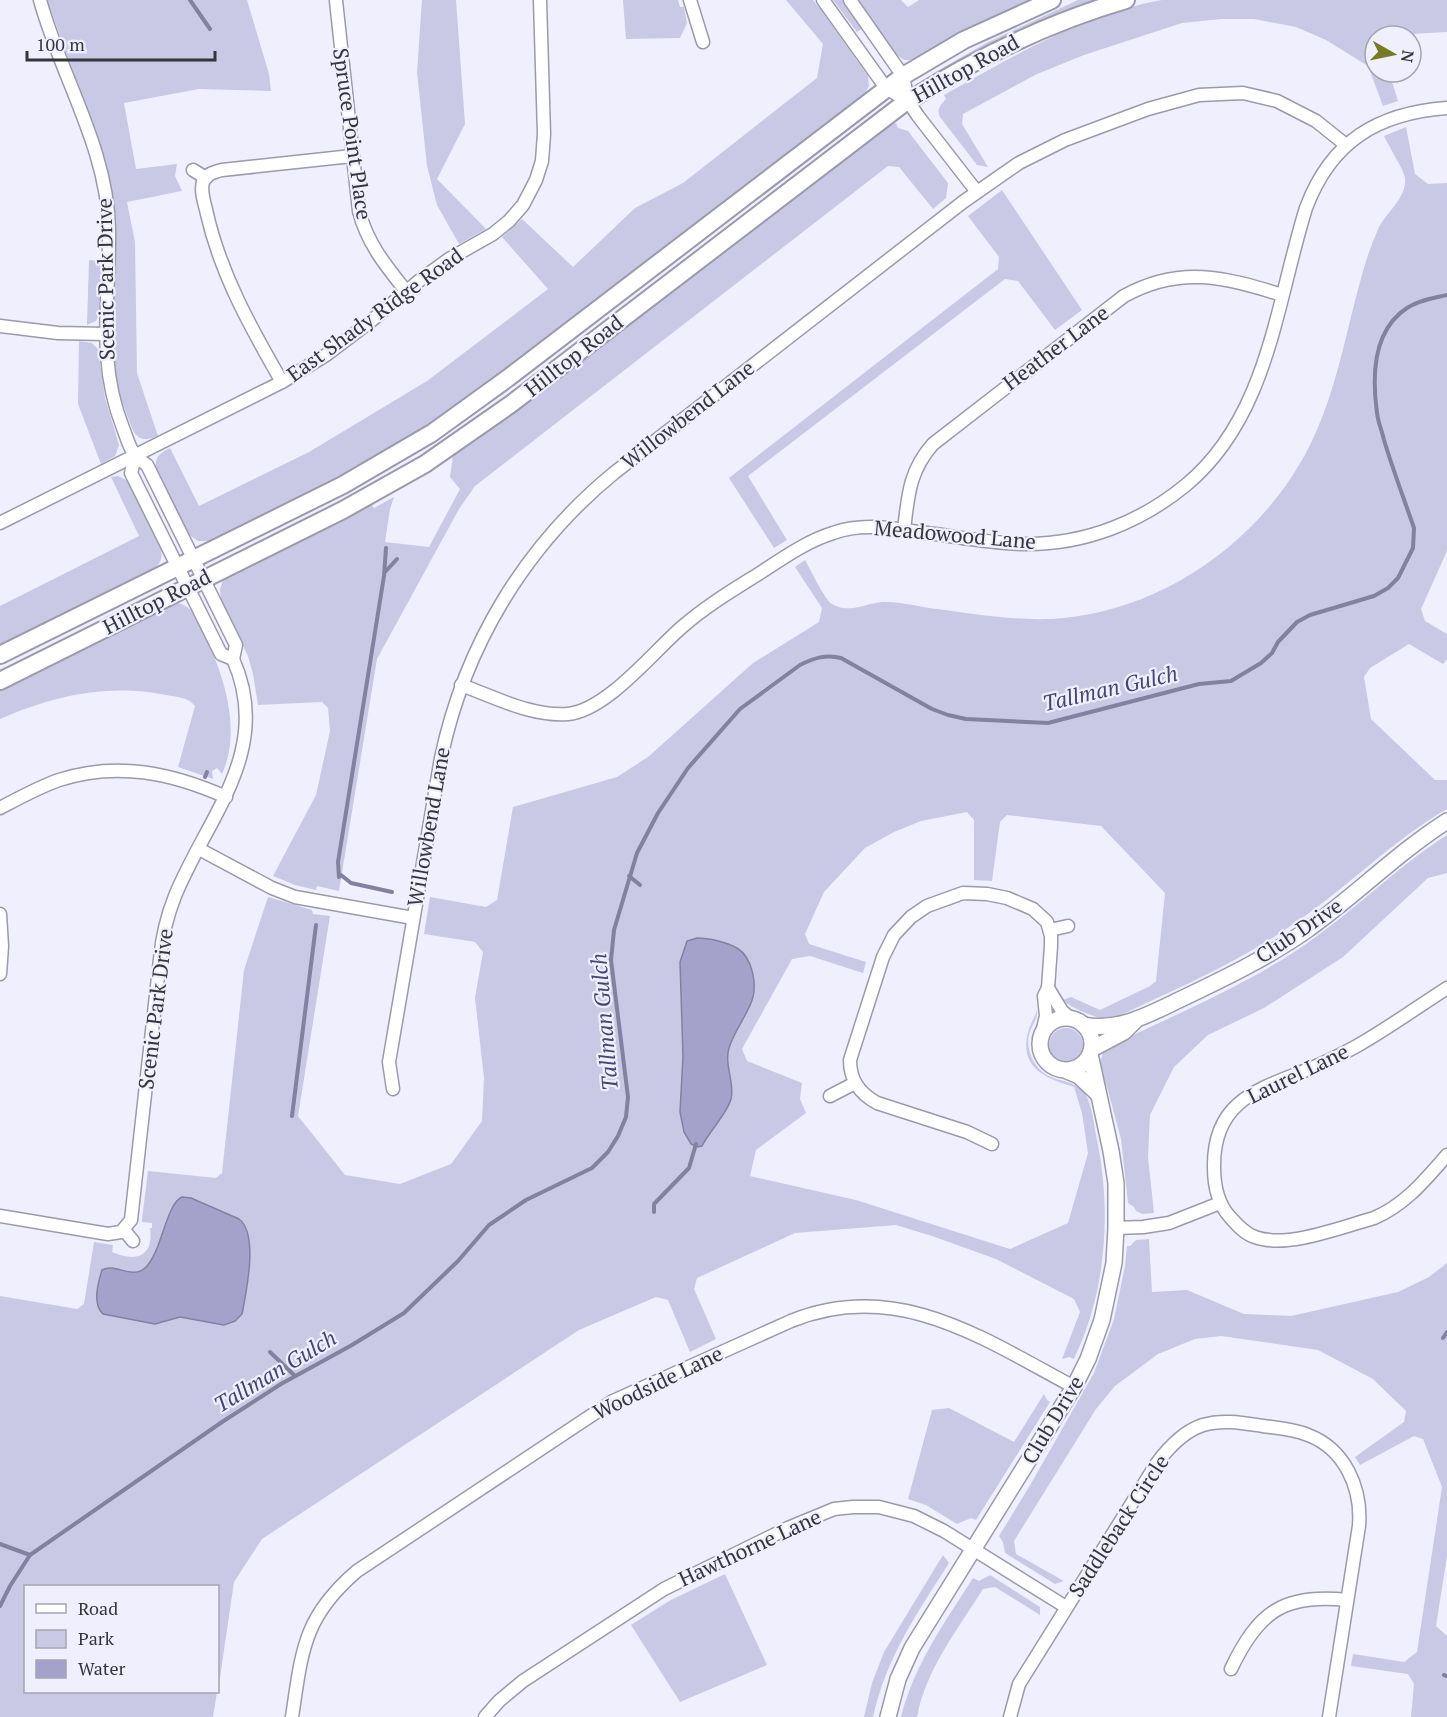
<svg xmlns="http://www.w3.org/2000/svg" width="1447" height="1717" viewBox="0 0 1447 1717" font-family="'PT Serif',serif">
  <rect width="100%" height="100%" fill="#efeffd"/>
  <!-- green -->
  <g fill="#c9c9e6">
    <path d="M 47,0 L 247,0 L 269,74 L 271,91 L 199,89 L 124,103 L 136,169 L 177,164 L 175,176 L 182,191 L 127,202 L 135,242 L 137,373 L 158,436 C 136,445 134,433 127,415 C 103,356 117,292 116,230 C 115,203 110,178 103,153 Z"/>
    <polygon points="422,0 456,0 465,124 437,179 486,229 459,244 437,205 427,166 417,72"/>
    <polygon points="623,0 678,0 680,7 684,7 687,23 680,38 626,39"/>
    <path d="M 786,0 L 813,0 L 821,10 L 868,76 L 869,86 L 864,95 L 475,393 L 400,443 L 352,470 L 212,541 L 198,541 L 188,534 L 156,469 C 154,457 160,453 170,448 L 199,506 L 309,452 L 427,381 L 548,289 L 502,237 L 522,219 L 573,267 L 635,208 L 683,183 L 817,78 L 823,44 Z"/>
    <polygon points="833,0 843,0 863,28 857,32"/>
    <polygon points="857,0 901,0 908,7 919,0 1029,0 954,35 913,60 904,60 896,54"/>
    <path d="M 1078,0 L 1098,0 C 1037,20 988,46 933,76 L 932,74 L 986,43 Z"/>
    <path d="M 1162,0 L 1447,0 L 1447,32 L 1375,36 L 1375,72 L 1389,72 L 1398,101 L 1383,106 L 1368,66 L 1326,40 L 1296,27 L 1254,19 L 1221,19 L 1182,23 L 1084,55 L 1037,74 L 963,114 L 962,124 L 988,167 L 977,165 L 940,117 C 936,110 941,104 946,99 L 944,95 C 1014,56 1083,14 1162,0 Z"/>
    <polygon points="896,123 898,128 908,131 948,183 946,198 933,209 899,167 888,166 475,486 459,509 377,659 339,891 317,886 316,890 295,885 273,876 316,795 330,731 328,708 322,702 258,705 253,674 248,656 221,600 220,589 223,580 371,504 374,508 394,497 390,509 385,542 429,547 460,489 450,477 453,455 537,394 888,126"/>
    <path d="M 1406,127 L 1415,174 L 1428,184 L 1447,183 L 1447,551 L 1421,609 L 1425,621 L 1447,634 L 1447,659 L 1443,664 L 1409,644 L 1370,668 L 1364,677 L 1371,719 L 1435,780 L 1447,780 L 1447,809 C 1390,842 1344,891 1289,927 C 1234,965 1171,991 1110,1020 C 1099,1019 1070,1008 1063,1000 L 1071,997 L 1100,1010 L 1150,986 L 1156,981 L 1165,893 L 1101,826 L 1007,815 L 1000,822 L 992,881 L 974,880 L 974,820 L 967,812 L 921,821 L 894,832 L 865,848 L 824,892 L 805,934 L 809,944 L 866,962 L 863,973 L 810,956 L 792,959 L 742,1049 L 747,1061 L 802,1083 L 800,1099 L 806,1113 L 756,1150 L 750,1176 L 856,1200 L 1010,1249 L 1068,1223 L 1088,1153 L 1082,1113 L 1074,1087 C 1045,1078 1019,1068 1028,1032 C 1030,1025 1035,1017 1037,1010 C 1038,1018 1033,1024 1030,1031 C 1024,1048 1034,1070 1051,1077 C 1063,1082 1079,1082 1086,1095 C 1092,1107 1094,1123 1096,1135 C 1112,1209 1107,1290 1074,1359 L 1069,1357 L 1062,1359 L 1080,1312 L 1074,1299 L 996,1259 L 932,1236 L 896,1225 L 795,1233 L 697,1278 L 694,1289 L 716,1339 L 690,1352 L 668,1300 L 656,1297 L 579,1330 L 262,1539 L 234,1582 L 218,1691 L 218,1586 L 26,1586 L 26,1692 L 217,1692 L 213,1717 L 0,1717 L 0,1296 L 77,1309 L 84,1304 L 94,1242 L 113,1245 L 112,1252 C 135,1262 154,1258 150,1228 L 152,1228 L 152,1223 L 142,1222 L 142,1219 L 148,1171 L 216,1178 L 222,1173 L 244,970 L 268,897 L 312,910 L 313,914 L 330,916 L 298,1116 L 345,1175 L 400,1184 L 451,1164 L 482,1121 L 484,1078 L 475,998 L 483,952 L 475,942 L 424,934 L 430,897 L 486,907 L 497,900 L 513,807 L 617,777 L 648,757 L 753,663 L 819,622 L 822,608 L 795,567 L 805,560 C 810,569 825,600 832,604 C 849,614 864,604 882,602 C 899,601 920,607 937,609 C 981,615 1028,623 1072,617 C 1182,603 1282,522 1321,420 C 1340,373 1348,323 1362,275 C 1366,259 1372,243 1379,227 C 1387,212 1407,197 1405,178 C 1404,170 1388,145 1384,136 Z"/>
    <polygon points="1002,190 1082,310 1055,330 1018,281 1005,279 748,476 787,540 774,548 729,478 998,269 999,257 968,216"/>
    <polygon points="89,260 101,261 99,314 96,321 87,325"/>
    <polygon points="79,341 92,343 98,349 105,398 119,445 115,456 101,464 78,404"/>
    <path d="M 118,476 L 128,481 L 160,545 C 163,556 162,563 153,570 L 0,646 L 0,606 L 139,536 L 111,477 Z"/>
    <path d="M 178,603 C 194,607 197,621 204,634 C 224,675 242,730 222,774 L 217,768 L 212,771 L 213,779 L 178,767 L 195,706 C 188,697 177,697 166,695 C 109,683 52,696 0,719 L 0,690 L 166,607 Z"/>
    <path d="M 1447,835 L 1447,873 L 1428,878 L 1343,957 L 1264,1008 L 1208,1035 L 1174,1067 L 1150,1115 L 1148,1157 L 1154,1213 L 1142,1214 L 1136,1211 L 1134,1207 L 1128,1203 L 1121,1139 L 1107,1087 L 1099,1066 L 1104,1049 C 1171,1016 1244,987 1306,944 C 1355,910 1397,867 1447,835 Z"/>
    <circle cx="1066" cy="1045" r="17"/>
    <polygon points="1149,1239 1152,1292 1187,1290 1244,1314 1291,1316 1398,1292 1429,1277 1447,1263 1447,1556 1436,1626 1447,1636 1447,1717 1411,1717 1414,1684 1408,1674 1351,1666 1353,1654 1404,1662 1417,1652 1442,1487 1423,1439 1414,1436 1360,1465 1355,1457 1404,1422 1406,1411 1373,1379 1318,1350 1221,1336 1195,1339 1158,1354 1115,1386 1096,1409 1014,1541 1016,1554 1064,1581 1055,1584 1005,1553 1003,1542 999,1536 1029,1487 1094,1373 1114,1319 1125,1266 1127,1246 1130,1246 1136,1240"/>
    <polygon points="1044,1394 1047,1400 1050,1402 976,1520 971,1518 957,1524 926,1505 908,1499 932,1410 949,1408 1014,1442"/>
    <path d="M 943,1555 L 949,1563 C 916,1615 887,1656 873,1717 L 864,1717 L 872,1683 L 884,1652 Z"/>
    <polygon points="725,1574 767,1665 680,1702 631,1625 669,1601"/>
    <path d="M 990,1575 L 1040,1607 L 1040,1615 L 995,1587 L 983,1589 C 958,1629 926,1669 917,1717 L 901,1717 C 914,1665 945,1622 973,1578 L 979,1581 Z"/>
  </g>
  <!-- water -->
  <g fill="#a4a2cb" stroke="#8381a0" stroke-width="1.5">
    <path d="M 697,938 C 709,938 726,942 737,948 C 753,958 758,986 751,1003 C 745,1018 734,1032 729,1048 C 724,1065 735,1083 731,1099 C 728,1112 709,1132 702,1146 L 697,1147 L 691,1144 L 684,1132 L 680,1112 L 683,1056 L 680,962 L 687,941 Z"/>
    <path d="M 182,1197 L 191,1198 L 239,1219 C 259,1234 246,1293 242,1314 L 235,1321 L 224,1325 L 180,1317 L 155,1324 L 103,1314 C 92,1304 98,1283 102,1270 C 115,1262 133,1281 146,1267 C 162,1251 166,1204 182,1197 Z"/>
  </g>
  <g fill="none" stroke-linecap="round" stroke-linejoin="round">
    <!-- stream -->
    <g stroke="#8381a0" stroke-width="4">
      <polyline points="190,0 210,29"/>
      <polyline points="385,572 397,559"/>
      <polyline points="205,777 207,772"/>
      <polyline points="341,875 351,883 392,892"/>
      <polyline points="629,876 640,885"/>
      <polyline points="339,877 338,862 384,576 386,548"/>
      <polyline points="292,1116 316,925"/>
      <polyline points="654,1212 654,1204 689,1168 696,1144"/>
      <polyline points="1443,1338 1447,1332"/>
      <polyline points="270,1352 295,1376"/>
      <polyline points="0,1544 30,1555"/>
      <path d="M 0,1606 L 10,1586 L 30,1555 L 222,1422 L 281,1384 L 352,1345 L 404,1313 L 458,1261 L 489,1225 L 526,1200 L 592,1168 L 608,1152 L 618,1136 L 626,1117 L 628,1097 L 611,960 L 614,930 L 637,853 L 658,813 L 688,768 L 740,709 L 800,665 C 814,658 826,654 841,658 L 932,709 L 948,715 L 966,719 L 1048,723 L 1199,684 L 1231,681 L 1261,663 L 1272,653 L 1278,642 L 1297,622 L 1310,615 L 1374,596 L 1388,588 L 1398,578 L 1413,548 L 1414,528 C 1404,499 1393,470 1384,440 C 1382,431 1378,422 1377,413 C 1372,377 1373,330 1407,308 C 1419,300 1434,298 1447,295"/>
      <polyline points="1444,1675 1447,1676"/>
    </g>
    <defs>
      <g id="minor">
        <path d="M 40,0 C 61,77 108,149 109,230 C 110,300 96,360 123,428 C 130,446 130,454 147,465 L 236,645 L 233,659"/>
        <polyline points="690,0 703,42"/>
        <polyline points="823,0 886,88 908,101"/>
        <polyline points="850,0 903,76 908,101 918,116 977,192"/>
        <path d="M 336,1 L 359,211 C 367,243 386,266 406,291"/>
        <polyline points="193,170 206,178"/>
        <polyline points="0,326 58,333 106,334"/>
        <path d="M 282,382 C 251,328 221,275 207,214 C 205,204 200,192 203,182 C 206,174 214,172 222,170 L 352,156"/>
        <polyline points="135,457 131,473 221,654 233,659"/>
        <polyline points="0,523 282,382 326,355 371,321 420,280 449,259 493,234 509,221 523,205 536,180 542,161 544,134 540,0"/>
        <path d="M 904,530 C 908,496 909,471 933,444 L 1124,296 C 1180,265 1225,277 1282,295"/>
        <path d="M 461,685 C 495,697 531,717 568,714 C 607,710 653,652 682,627 C 706,606 733,590 760,573 C 783,558 807,541 833,533 C 864,522 895,529 927,533 C 960,537 994,544 1027,544 C 1086,544 1141,522 1186,485 C 1268,417 1276,304 1306,208 C 1331,141 1378,113 1447,108"/>
        <path d="M 0,808 C 19,798 39,787 59,780 C 117,761 172,773 226,797"/>
        <polyline points="199,849 272,888 295,897 413,918"/>
        <polyline points="0,914 2,946 0,974"/>
        <polyline points="1050,930 1068,926"/>
        <polyline points="1048,988 1062,1011 1070,1018"/>
        <path d="M 1447,988 C 1416,1008 1387,1029 1355,1047 C 1342,1054 1328,1061 1314,1067 C 1263,1088 1213,1098 1214,1167 C 1214,1185 1218,1204 1230,1217 C 1237,1225 1245,1234 1255,1237 C 1286,1249 1342,1227 1374,1218 C 1405,1205 1425,1180 1447,1155"/>
        <path d="M 393,1089 L 389,1062 L 441,758 C 465,645 525,546 614,473 L 963,202 L 1019,163 L 1065,140 L 1148,109 L 1199,95 L 1243,93 L 1277,101 L 1316,121 L 1346,145"/>
        <polyline points="830,1096 855,1083"/>
        <path d="M 992,1144 L 967,1132 L 877,1103 C 859,1093 850,1080 850,1060 L 883,957 L 894,935 L 911,917 L 927,906 L 963,893 L 987,894 L 1007,898 L 1033,909 L 1047,922 L 1051,936 L 1051,946 L 1048,988 L 1044,996 L 1046,1016 L 1042,1033"/>
        <path d="M 0,1216 L 108,1234 L 121,1232 L 131,1220 L 160,959 C 162,937 167,916 175,896 C 207,817 274,751 233,659"/>
        <polyline points="1116,1228 1143,1227 1169,1223 1220,1203"/>
        <polyline points="124,1230 133,1241"/>
        <path d="M 1231,1669 C 1258,1612 1284,1593 1347,1600"/>
        <path d="M 292,1717 C 302,1651 303,1617 357,1571 L 613,1401 L 791,1321 C 897,1278 984,1339 1074,1387"/>
        <polyline points="485,1717 499,1701 523,1681 664,1589 788,1528 834,1509 853,1507 879,1507 914,1516 944,1531 1066,1607"/>
        <path d="M 1010,1717 L 1019,1684 L 1157,1463 C 1169,1447 1184,1431 1203,1425 C 1223,1419 1243,1423 1263,1426 C 1278,1428 1294,1429 1308,1435 C 1345,1449 1362,1488 1359,1526 L 1329,1717"/>
      </g>
      <g id="tertiary">
        <circle cx="1066" cy="1044" r="26"/>
        <path d="M 1084,1025 C 1117,1032 1150,1014 1179,1000 C 1223,979 1267,958 1307,930 C 1355,896 1397,853 1447,821"/>
        <polyline points="1092,1049 1124,1032 1137,1019"/>
        <polyline points="1067,1071 1079,1076 1098,1094"/>
        <polyline points="888,1717 898,1679 912,1648 1074,1387 1088,1359 1102,1320 1114,1263 1116,1228 1116,1183 1111,1151 1090,1054"/>
      </g>
      <g id="secondary">
        <polyline points="0,655 343,485 432,433 508,378 903,76 964,40 1052,0"/>
        <path d="M 0,681 L 343,510 L 425,464 L 511,404 L 903,104 C 974,59 1046,23 1126,0"/>
      </g>
    </defs>
    <!-- minor casing -->
    <use href="#minor" stroke="#9a9aaa" stroke-width="15"/>
    <!-- tertiary casing -->
    <use href="#tertiary" stroke="#9a9aaa" stroke-width="18"/>
    <!-- secondary casing -->
    <use href="#secondary" stroke="#9a9aaa" stroke-width="20"/>
    <!-- minor -->
    <use href="#minor" stroke="#fff" stroke-width="12"/>
    <!-- tertiary -->
    <use href="#tertiary" stroke="#fff" stroke-width="15"/>
    <!-- secondary -->
    <use href="#secondary" stroke="#fff" stroke-width="16"/>
  </g>
  <g text-anchor="middle" stroke-width="4.5" stroke-linejoin="round" paint-order="stroke">
    <!-- street labels -->
    <g font-size="21" fill="#35353c" stroke="#efeffd">
      <text transform="translate(966 69) rotate(-29)" y="7">Hilltop Road</text>
      <text transform="translate(352 134) rotate(82)" y="7">Spruce Point Place</text>
      <text transform="translate(106 279) rotate(-91)" y="7">Scenic Park Drive</text>
      <text transform="translate(375 315) rotate(-36)" y="7">East Shady Ridge Road</text>
      <text transform="translate(1056 348) rotate(-37)" y="7">Heather Lane</text>
      <text transform="translate(574 356) rotate(-38)" y="7">Hilltop Road</text>
      <text transform="translate(688 415) rotate(-38)" y="7">Willowbend Lane</text>
      <text transform="translate(955 535) rotate(5)" y="7">Meadowood Lane</text>
      <text transform="translate(157 602) rotate(-27)" y="7">Hilltop Road</text>
      <text transform="translate(429 827) rotate(-80)" y="7">Willowbend Lane</text>
      <text transform="translate(1299 931) rotate(-34)" y="7">Club Drive</text>
      <text transform="translate(156 1009) rotate(-83)" y="7">Scenic Park Drive</text>
      <text transform="translate(1298 1074) rotate(-26)" y="7">Laurel Lane</text>
      <text transform="translate(658 1383) rotate(-26)" y="7">Woodside Lane</text>
      <text transform="translate(1053 1420) rotate(-59)" y="7">Club Drive</text>
      <text transform="translate(1119 1526) rotate(-57)" y="7">Saddleback Circle</text>
      <text transform="translate(750 1548) rotate(-25)" y="7">Hawthorne Lane</text>
    </g>
    <!-- water labels -->
    <g font-size="22" font-style="italic" fill="#474278" stroke="#efeffd">
      <text transform="translate(1110 688) rotate(-13)" y="8">Tallman Gulch</text>
      <text transform="translate(604 1022) rotate(-95)" y="8">Tallman Gulch</text>
      <text transform="translate(275 1371) rotate(-31)" y="8">Tallman Gulch</text>
    </g>
  </g>
  <!-- legend -->
  <rect x="24" y="1585" width="195" height="108" fill="#efeffd" stroke="#a5a5b0" stroke-width="1.5"/>
  <rect x="36" y="1604" width="30" height="9" fill="#ffffff" stroke="#a5a5b0" stroke-width="1.5"/>
  <text x="78" y="1615" font-size="18" fill="#35353c">Road</text>
  <rect x="36" y="1630" width="30" height="18" fill="#c9c9e6" stroke="#a5a5b0" stroke-width="1.5"/>
  <text x="78" y="1645" font-size="18" fill="#35353c">Park</text>
  <rect x="36" y="1660" width="30" height="18" fill="#a4a2cb" stroke="#a5a5b0" stroke-width="1.5"/>
  <text x="78" y="1675" font-size="18" fill="#35353c">Water</text>
  <!-- north arrow -->
  <g transform="translate(1393 54) rotate(99)"><circle r="28" fill="#efeffd" stroke="#a5a5b0" stroke-width="1.5"/>
  <path d="M0-4.5L10 22L0 15L-10 22Z" fill="#767b24"/>
  <text y="-9" font-size="16" font-weight="bold" text-anchor="middle" fill="#35353c">N</text>
  </g>
  <!-- scale -->
  <path d="M27 51v9h188v-9" fill="none" stroke="#35353c" stroke-width="3"/>
  <text x="36" y="51" font-size="18" fill="#35353c" stroke="#efeffd" stroke-width="4.5" paint-order="stroke">100 m</text>
</svg>
